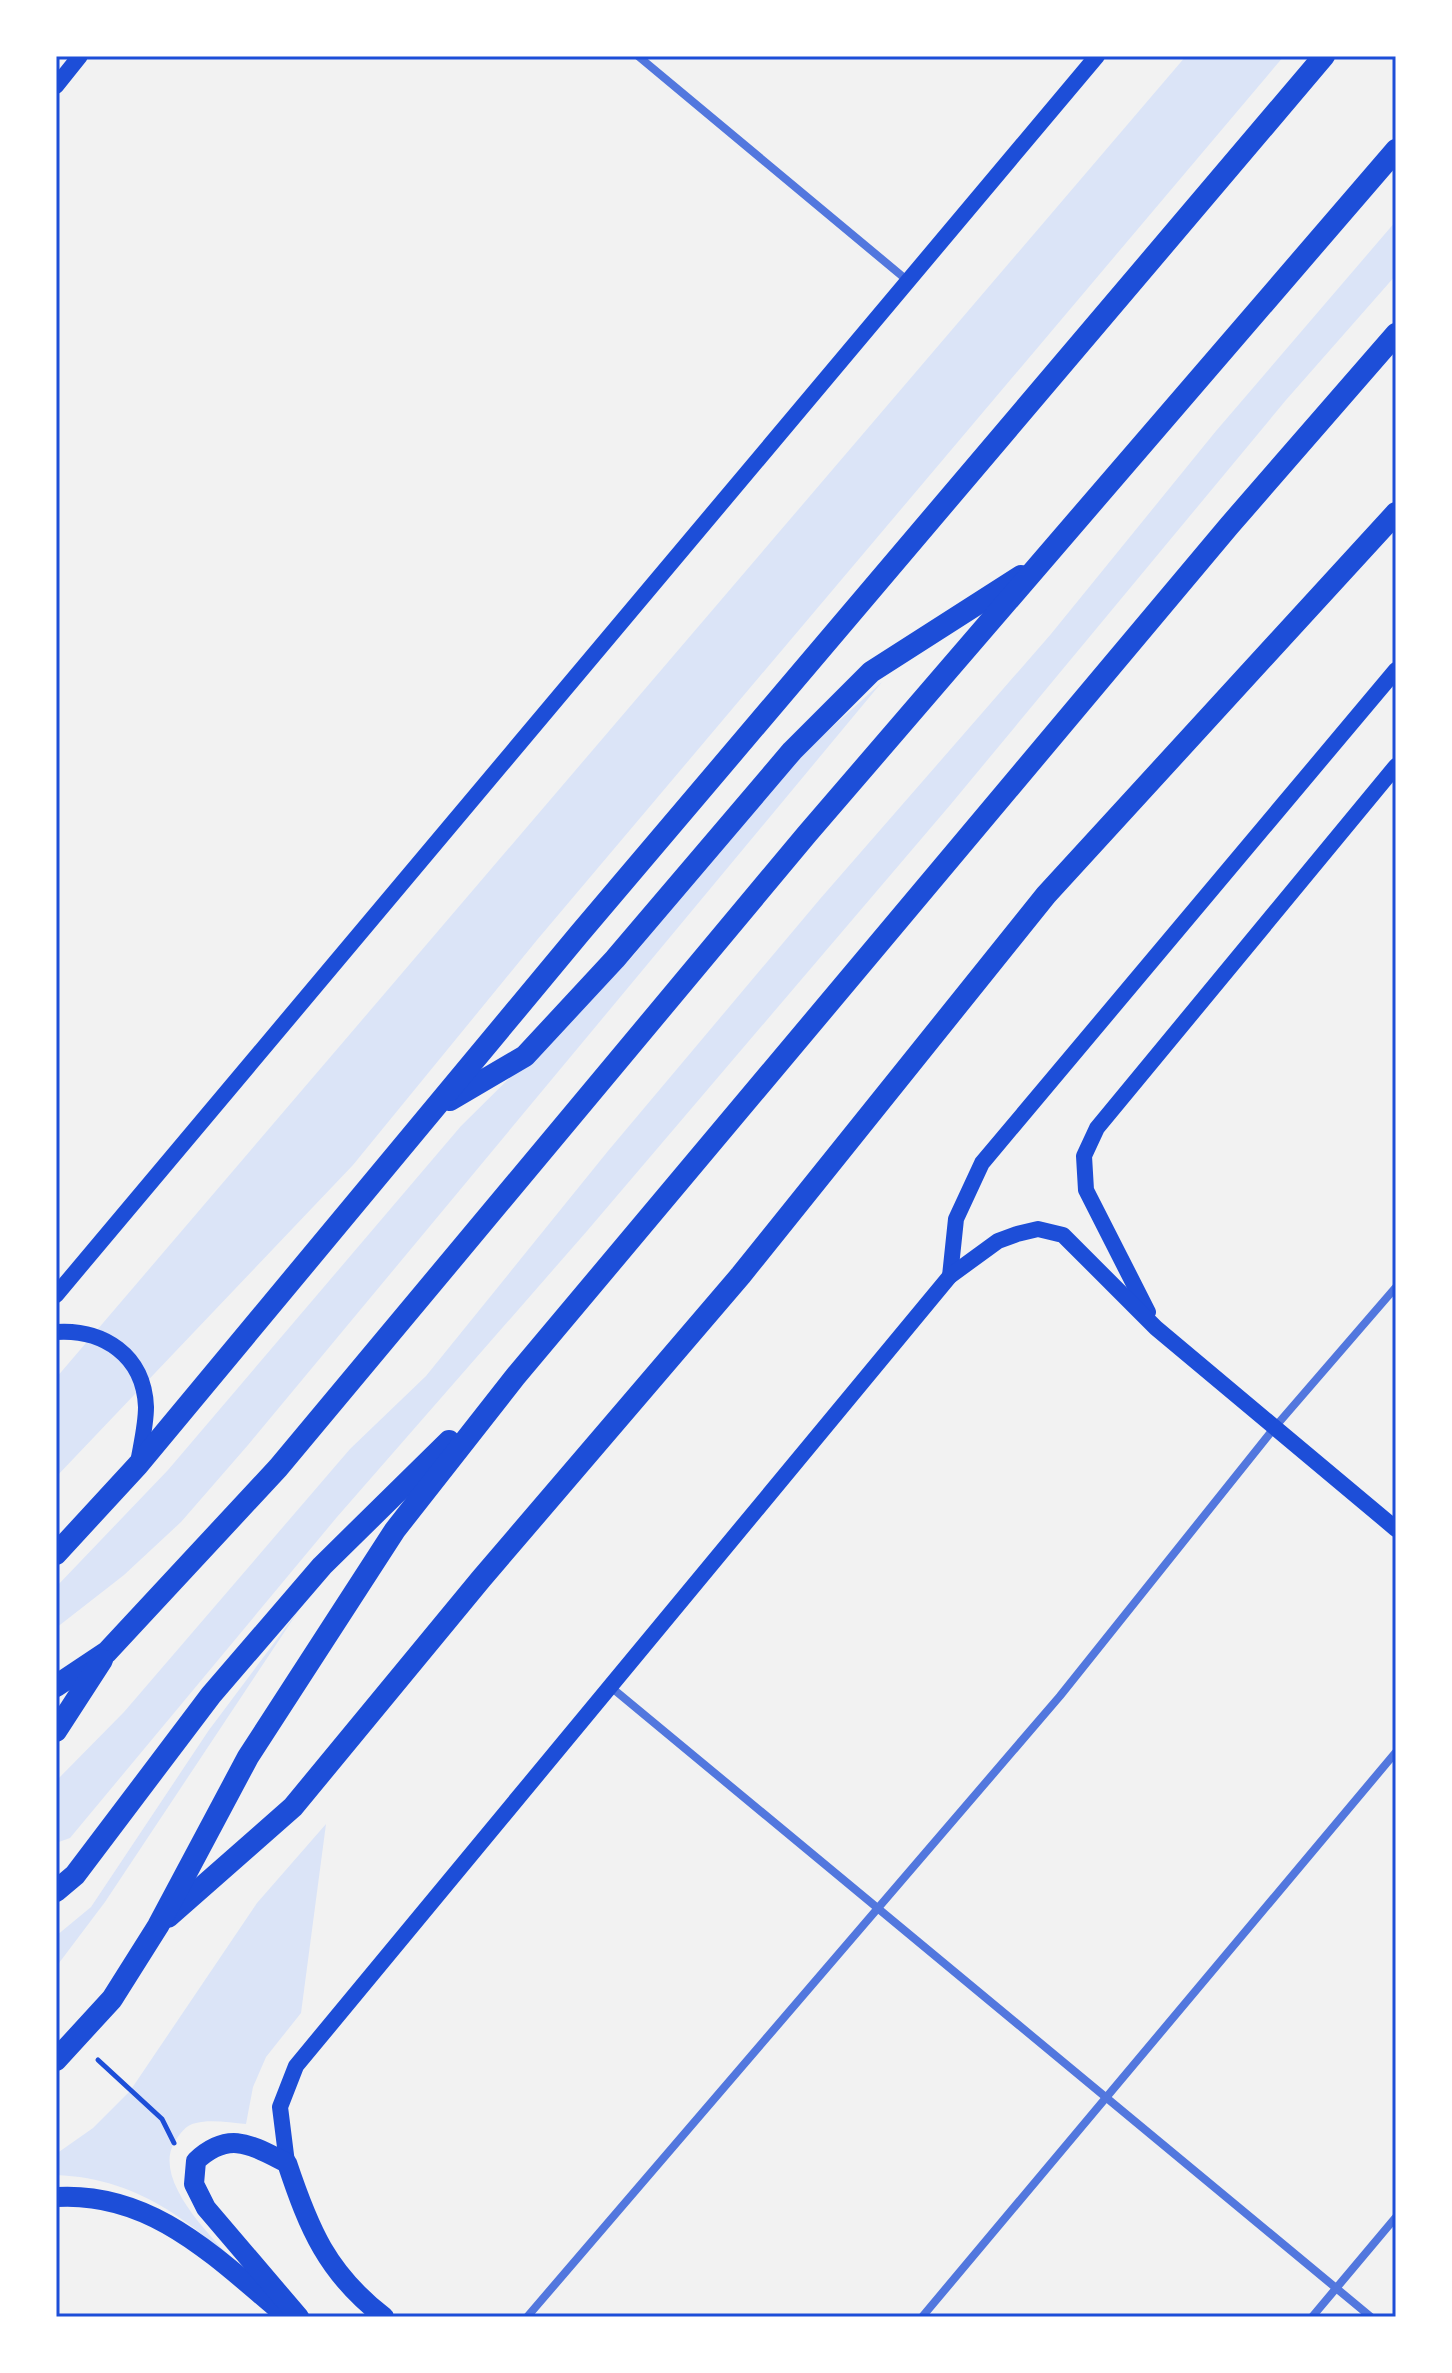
<svg xmlns="http://www.w3.org/2000/svg" width="1452" height="2373" viewBox="0 0 1452 2373" font-family="'PT Sans Narrow',sans-serif">
  <rect width="100%" height="100%" fill="#f2f2f2"/>
  <!-- green -->
  <g fill="#dbe4f7">
    <polygon points="1186,56 1284,56 537,940 353,1165 56,1477 56,1378"/>
    <polygon points="1396,221 1396,275 1286,400 951,804 587,1231 337,1517 70,1838 56,1843 56,1781 124,1712 350,1449 426,1376 608,1151 820,899 1051,634 1216,431"/>
    <polygon points="882,682 248,1445 181,1522 124,1575 56,1628 56,1587 168,1470 461,1126 633,956 693,880 808,749"/>
    <polygon points="301,1607 105,1902 56,1967 56,1936 91,1907 209,1730"/>
    <path d="M 326,1824 L 301,2013 L 266,2057 L 253,2087 L 246,2124 C 231,2123 211,2119 196,2123 C 185,2125 180,2134 174,2143 C 146,2193 257,2280 290,2313 C 217,2248 160,2179 56,2175 L 56,2154 L 93,2128 L 130,2091 L 257,1903 Z"/>
  </g>
  <g fill="none" stroke-linecap="round" stroke-linejoin="round">
    <!-- path -->
    <polyline stroke="#1d4ed8" stroke-width="5" points="98,2060 162,2119 174,2143"/>
    <!-- minor -->
    <g stroke="#5277de" stroke-width="8">
      <polyline points="638,56 908,281"/>
      <polyline points="612,1688 1371,2317"/>
      <polyline points="527,2317 1060,1696 1275,1427 1396,1287"/>
      <polyline points="922,2317 1396,1752"/>
      <polyline points="1312,2317 1396,2217"/>
    </g>
    <!-- secondary -->
    <g stroke="#1d4ed8" stroke-width="16">
      <polyline points="56,86 80,56"/>
      <polyline points="950,1276 956,1219 982,1163 1396,670"/>
      <polyline points="56,1295 1097,56"/>
      <polyline points="1148,1312 1086,1190 1084,1156 1097,1128 1396,766"/>
      <path d="M 56,1332 C 103,1329 144,1355 146,1407 C 146,1425 141,1445 138,1463"/>
      <polyline points="287,2163 280,2107 296,2066 950,1276 998,1241 1017,1234 1038,1229 1063,1235 1156,1328 1396,1529"/>
    </g>
    <!-- primary -->
    <g stroke="#1d4ed8" stroke-width="20">
      <path d="M 56,2197 C 153,2191 217,2259 286,2316"/>
      <path d="M 299,2317 L 206,2208 L 194,2184 L 196,2161 C 229,2130 251,2145 287,2163 C 309,2229 327,2273 384,2317"/>
    </g>
    <!-- trunk -->
    <g stroke="#1d4ed8" stroke-width="22">
      <polyline points="450,1100 525,1056 615,959 792,751 871,672 1021,576"/>
      <polyline points="56,1554 138,1465 580,933 1324,56"/>
      <polyline points="56,1686 107,1652 278,1468 807,834 1396,150"/>
      <polyline points="56,1731 102,1660"/>
      <polyline points="56,1891 75,1875 211,1695 322,1566 449,1441"/>
      <polyline points="168,1917 293,1807 481,1579 741,1275 1046,895 1396,513"/>
      <polyline points="56,2060 112,1999 158,1926 248,1757 395,1530 515,1377 1229,526 1396,334"/>
    </g>
  </g>
  <!-- border -->
  <rect width="1452" height="2373" fill="none" stroke="#ffffff" stroke-width="116"/>
  <rect x="58" y="58" width="1336" height="2257" fill="none" stroke="#1d4ed8" stroke-width="3"/>
</svg>
